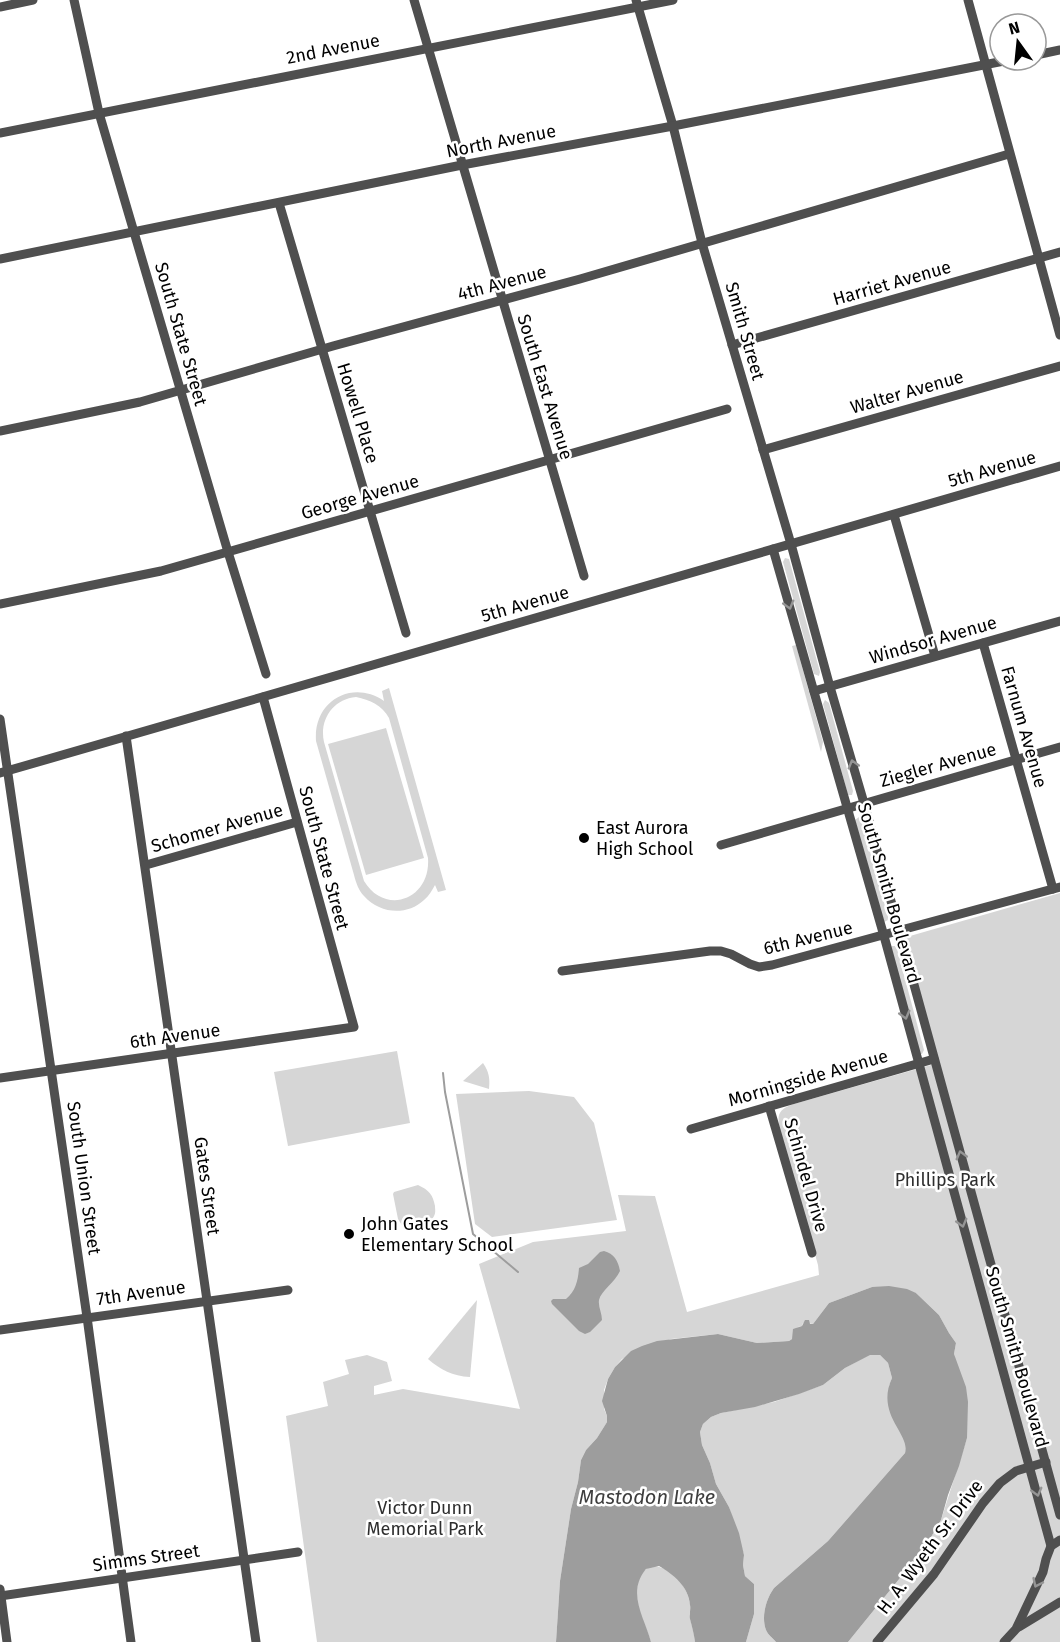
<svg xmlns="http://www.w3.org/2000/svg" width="1060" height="1642" viewBox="0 0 1060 1642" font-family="'Fira Sans',sans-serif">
  <rect width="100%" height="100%" fill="#fff"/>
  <!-- green -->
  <g fill="#d6d6d6" fill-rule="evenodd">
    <polygon points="785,558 789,559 820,672 819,676 814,674 783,562"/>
    <polygon points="796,645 823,742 821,752 792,646"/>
    <path d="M 389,688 L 446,890 L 438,892 L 435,885 C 432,890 429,896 424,900 C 407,916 380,914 364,896 C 359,891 356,883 354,875 L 316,741 C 313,701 352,679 384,701 L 382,691 ZM 356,697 C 370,700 382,705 389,718 L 428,858 C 431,900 385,916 364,881 L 324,742 C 319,720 333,699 356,697 Z"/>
    <polygon points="825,700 829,703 853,791 852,795 848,795 823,704"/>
    <polygon points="386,728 424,858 366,875 328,744"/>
    <polygon points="859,817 861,819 888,917 888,920 884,922 855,820"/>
    <path d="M 1060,893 L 1060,1642 L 848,1642 L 904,1573 L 920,1556 L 941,1520 L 967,1438 L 954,1354 L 956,1343 L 949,1333 L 939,1315 L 916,1293 L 872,1287 L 829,1303 L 813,1324 L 803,1323 L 802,1326 L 798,1327 L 792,1339 L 789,1341 L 757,1343 L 718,1334 L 671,1339 L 622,1359 L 615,1367 L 608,1379 L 604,1390 L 604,1409 L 607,1416 L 607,1422 L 597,1438 L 586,1450 L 581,1460 L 578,1482 L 571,1509 L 560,1581 L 556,1642 L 317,1642 L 286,1416 L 328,1406 L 323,1382 L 349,1374 L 345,1360 L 367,1355 L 387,1362 L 392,1381 L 374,1386 L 374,1395 L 403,1389 L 520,1409 L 479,1264 L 533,1242 L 626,1231 L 618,1195 L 655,1196 L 687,1312 L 819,1275 L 818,1265 L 781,1135 C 778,1119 774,1110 794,1104 L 938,1063 L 906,942 L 906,939 L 910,936 Z"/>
    <polygon points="892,946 895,946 897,949 924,1050 922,1054 920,1054 891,947"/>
    <polygon points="397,1051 410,1123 288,1146 274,1072"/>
    <path d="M 483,1063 C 489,1072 490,1078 489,1089 L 463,1081 Z"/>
    <polygon points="529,1091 574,1097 594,1123 617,1220 492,1237 475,1224 456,1094"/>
    <path d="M 418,1185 C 429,1190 433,1195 435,1206 C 435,1209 436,1213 434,1216 C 430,1225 414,1229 405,1230 L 398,1219 L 393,1194 L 394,1192 Z"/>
    <path d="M 477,1300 L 470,1377 C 452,1376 441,1370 428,1359 Z"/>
    <path d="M 870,1354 L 880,1355 L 888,1363 L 892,1378 L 889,1386 L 905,1441 L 907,1448 L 905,1453 L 828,1541 L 774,1588 C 766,1599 761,1617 766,1630 C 768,1635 773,1638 776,1642 L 746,1642 L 754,1614 L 754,1584 L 745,1576 L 743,1565 L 744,1555 L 729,1507 L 716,1484 L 710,1463 L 702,1445 L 700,1432 L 703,1424 L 711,1417 L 721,1413 L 774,1402 L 823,1385 L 845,1368 Z"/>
    <path d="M 651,1566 C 670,1565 688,1586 690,1604 C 691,1609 689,1613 690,1618 C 692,1627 694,1633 695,1642 L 651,1642 C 648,1631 642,1621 639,1610 C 634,1595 636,1573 651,1566 Z"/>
  </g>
  <!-- water -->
  <g fill="#9d9d9d">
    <path d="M 604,1251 C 614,1254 618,1260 620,1271 C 615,1282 601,1291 599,1300 C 598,1307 602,1313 602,1320 L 590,1332 L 585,1334 L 579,1331 L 552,1304 L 551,1301 L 553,1299 L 566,1299 C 576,1291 578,1280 579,1268 L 588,1264 L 600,1252 Z"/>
    <path d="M 889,1286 L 907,1289 L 916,1293 L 939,1315 L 949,1333 L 956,1343 L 954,1354 L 966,1387 L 968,1402 L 967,1438 L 959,1466 L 948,1495 L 941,1520 L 920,1556 L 904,1573 L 848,1642 L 776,1642 C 773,1638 768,1635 766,1630 C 761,1617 766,1599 774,1588 L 828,1541 L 905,1453 C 911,1434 875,1415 892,1378 L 888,1363 L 880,1355 L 870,1355 L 845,1368 L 823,1385 L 799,1394 L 755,1407 L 721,1413 L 711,1417 L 703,1424 L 700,1432 L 702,1445 L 710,1463 L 716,1484 L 729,1507 L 739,1533 L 744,1555 L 743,1565 L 745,1576 L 754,1584 L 754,1614 L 746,1642 L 695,1642 C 694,1634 692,1627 690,1619 C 689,1614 691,1610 690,1605 C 689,1587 673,1574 659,1566 L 646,1569 C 626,1593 645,1618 651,1642 L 556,1642 L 560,1581 L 571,1509 L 578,1482 L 581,1460 L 586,1450 L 597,1438 L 607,1422 L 607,1416 L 602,1401 L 608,1379 L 615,1367 L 631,1351 L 642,1346 L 657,1341 L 718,1334 L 757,1343 L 789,1341 L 792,1339 L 793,1329 L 802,1326 L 805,1320 L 809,1320 L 810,1324 L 813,1324 L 829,1303 L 872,1287 Z"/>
  </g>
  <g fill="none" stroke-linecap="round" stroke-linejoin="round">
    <!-- stream -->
    <polyline stroke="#9d9d9d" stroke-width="2" points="443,1073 445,1092 473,1234 518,1272"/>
    <!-- street -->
    <g stroke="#4f4f4f" stroke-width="9">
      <polyline points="74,0 99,113 228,552 266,674"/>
      <polyline points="414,0 584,576"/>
      <polyline points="636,0 673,126 702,243 791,544 830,687 864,803 1060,1515"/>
      <polyline points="968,0 1060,335"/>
      <polyline points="0,7 33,0"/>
      <polyline points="1036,55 1060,50"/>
      <polyline points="0,133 673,0"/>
      <polyline points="279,203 406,633"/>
      <polyline points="0,259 462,165 673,126 1009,60"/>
      <polyline points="732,345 1060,252"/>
      <polyline points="0,431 140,402 333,346 580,279 1009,154"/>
      <polyline points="763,450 1060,366"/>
      <polyline points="894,515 935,656"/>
      <polyline points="773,549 884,936 1051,1546"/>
      <polyline points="0,604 161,571 727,409"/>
      <polyline points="983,643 1053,889"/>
      <polyline points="814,691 1060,621"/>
      <polyline points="0,719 87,1317 131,1642"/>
      <polyline points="126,736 256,1642"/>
      <polyline points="0,773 1060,466"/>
      <polyline points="721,845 1060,747"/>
      <polyline points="146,865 297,822"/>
      <polyline points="562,971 710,951 721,951 731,954 750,964 759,967 772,965 1060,887"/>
      <polyline points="0,1078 354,1027 263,697"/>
      <polyline points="769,1106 812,1253"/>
      <polyline points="691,1129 934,1059"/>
      <polyline points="0,1330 288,1290"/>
      <polyline points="0,1589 7,1642"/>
      <polyline points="0,1596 298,1552"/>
      <polyline points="1019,1627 1060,1602"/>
      <polyline points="877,1642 934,1574 983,1503 1000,1483 1016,1471 1046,1462"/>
      <polyline points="1004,1642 1016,1629 1043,1572 1046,1559 1051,1546 1060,1540"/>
    </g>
  </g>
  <!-- one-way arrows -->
  <defs><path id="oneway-chevron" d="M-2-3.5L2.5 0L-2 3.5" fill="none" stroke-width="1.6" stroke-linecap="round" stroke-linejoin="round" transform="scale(1.5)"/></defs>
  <g stroke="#959595">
    <use href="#oneway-chevron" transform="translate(789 605) rotate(74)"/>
    <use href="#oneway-chevron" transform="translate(853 764) rotate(-106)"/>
    <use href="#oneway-chevron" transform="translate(905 1015) rotate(75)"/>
    <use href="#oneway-chevron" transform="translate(961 1155) rotate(-105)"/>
    <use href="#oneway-chevron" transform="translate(962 1223) rotate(75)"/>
    <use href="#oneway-chevron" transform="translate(1037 1492) rotate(75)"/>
    <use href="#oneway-chevron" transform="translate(1037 1583) rotate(115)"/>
  </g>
  <!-- markers -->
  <g fill="#000" stroke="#fff" stroke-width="2">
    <circle cx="584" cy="838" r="6"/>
    <circle cx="349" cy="1234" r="6"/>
  </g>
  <g text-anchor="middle" stroke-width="5" stroke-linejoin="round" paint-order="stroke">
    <!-- street labels -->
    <g font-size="18" fill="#000" stroke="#fff">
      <text transform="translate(333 49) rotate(-11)" y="6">2nd Avenue</text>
      <text transform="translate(501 141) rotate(-11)" y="6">North Avenue</text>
      <text transform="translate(502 283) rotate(-15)" y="6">4th Avenue</text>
      <text transform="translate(892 283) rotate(-16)" y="6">Harriet Avenue</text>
      <text transform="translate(745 331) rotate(74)" y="6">Smith Street</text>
      <text transform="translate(181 334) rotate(74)" y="6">South State Street</text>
      <text transform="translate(545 387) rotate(73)" y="6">South East Avenue</text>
      <text transform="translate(907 392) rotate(-16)" y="6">Walter Avenue</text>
      <text transform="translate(358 413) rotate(73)" y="6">Howell Place</text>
      <text transform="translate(992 469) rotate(-16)" y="6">5th Avenue</text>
      <text transform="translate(360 497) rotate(-16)" y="6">George Avenue</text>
      <text transform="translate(525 604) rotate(-16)" y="6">5th Avenue</text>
      <text transform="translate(933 640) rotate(-16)" y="6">Windsor Avenue</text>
      <text transform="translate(1024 727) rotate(74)" y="6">Farnum Avenue</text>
      <text transform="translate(938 765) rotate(-16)" y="6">Ziegler Avenue</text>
      <text transform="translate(217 828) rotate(-16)" y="6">Schomer Avenue</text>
      <text transform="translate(324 858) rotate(75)" y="6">South State Street</text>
      <text transform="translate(889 893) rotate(74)" y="6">South Smith Boulevard</text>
      <text transform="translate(808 938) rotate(-14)" y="6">6th Avenue</text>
      <text transform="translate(175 1036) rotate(-8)" y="6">6th Avenue</text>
      <text transform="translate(808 1078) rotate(-16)" y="6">Morningside Avenue</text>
      <text transform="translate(806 1175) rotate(74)" y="6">Schindel Drive</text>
      <text transform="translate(84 1178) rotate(82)" y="6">South Union Street</text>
      <text transform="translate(207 1186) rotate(82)" y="6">Gates Street</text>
      <text transform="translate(141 1293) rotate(-8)" y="6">7th Avenue</text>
      <text transform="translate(1017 1357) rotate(74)" y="6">South Smith Boulevard</text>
      <text transform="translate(930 1547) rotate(-53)" y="6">H. A. Wyeth Sr. Drive</text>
      <text transform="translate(146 1558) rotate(-8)" y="6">Simms Street</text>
    </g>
    <!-- poi labels -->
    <g font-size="18" fill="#000" stroke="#fff" text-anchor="start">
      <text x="596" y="834">East Aurora<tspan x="596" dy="21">High School</tspan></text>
      <text x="361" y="1230">John Gates<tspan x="361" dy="21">Elementary School</tspan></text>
    </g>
    <!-- park labels -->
    <g font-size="18" fill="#2d2d2d" stroke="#fff">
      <text x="945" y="1186">Phillips Park</text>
      <text x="425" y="1514">Victor Dunn<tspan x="425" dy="21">Memorial Park</tspan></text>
    </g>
    <!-- water labels -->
    <g font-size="20" font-style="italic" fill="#3e3e3e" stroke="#fff">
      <text x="647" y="1504">Mastodon Lake</text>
    </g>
  </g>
  <!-- north arrow -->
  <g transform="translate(1018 42) rotate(345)"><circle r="28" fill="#ffffff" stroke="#999999" stroke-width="1.5"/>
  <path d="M0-4.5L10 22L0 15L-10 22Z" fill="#000000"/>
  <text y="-9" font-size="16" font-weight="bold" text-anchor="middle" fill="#000000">N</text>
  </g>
</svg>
